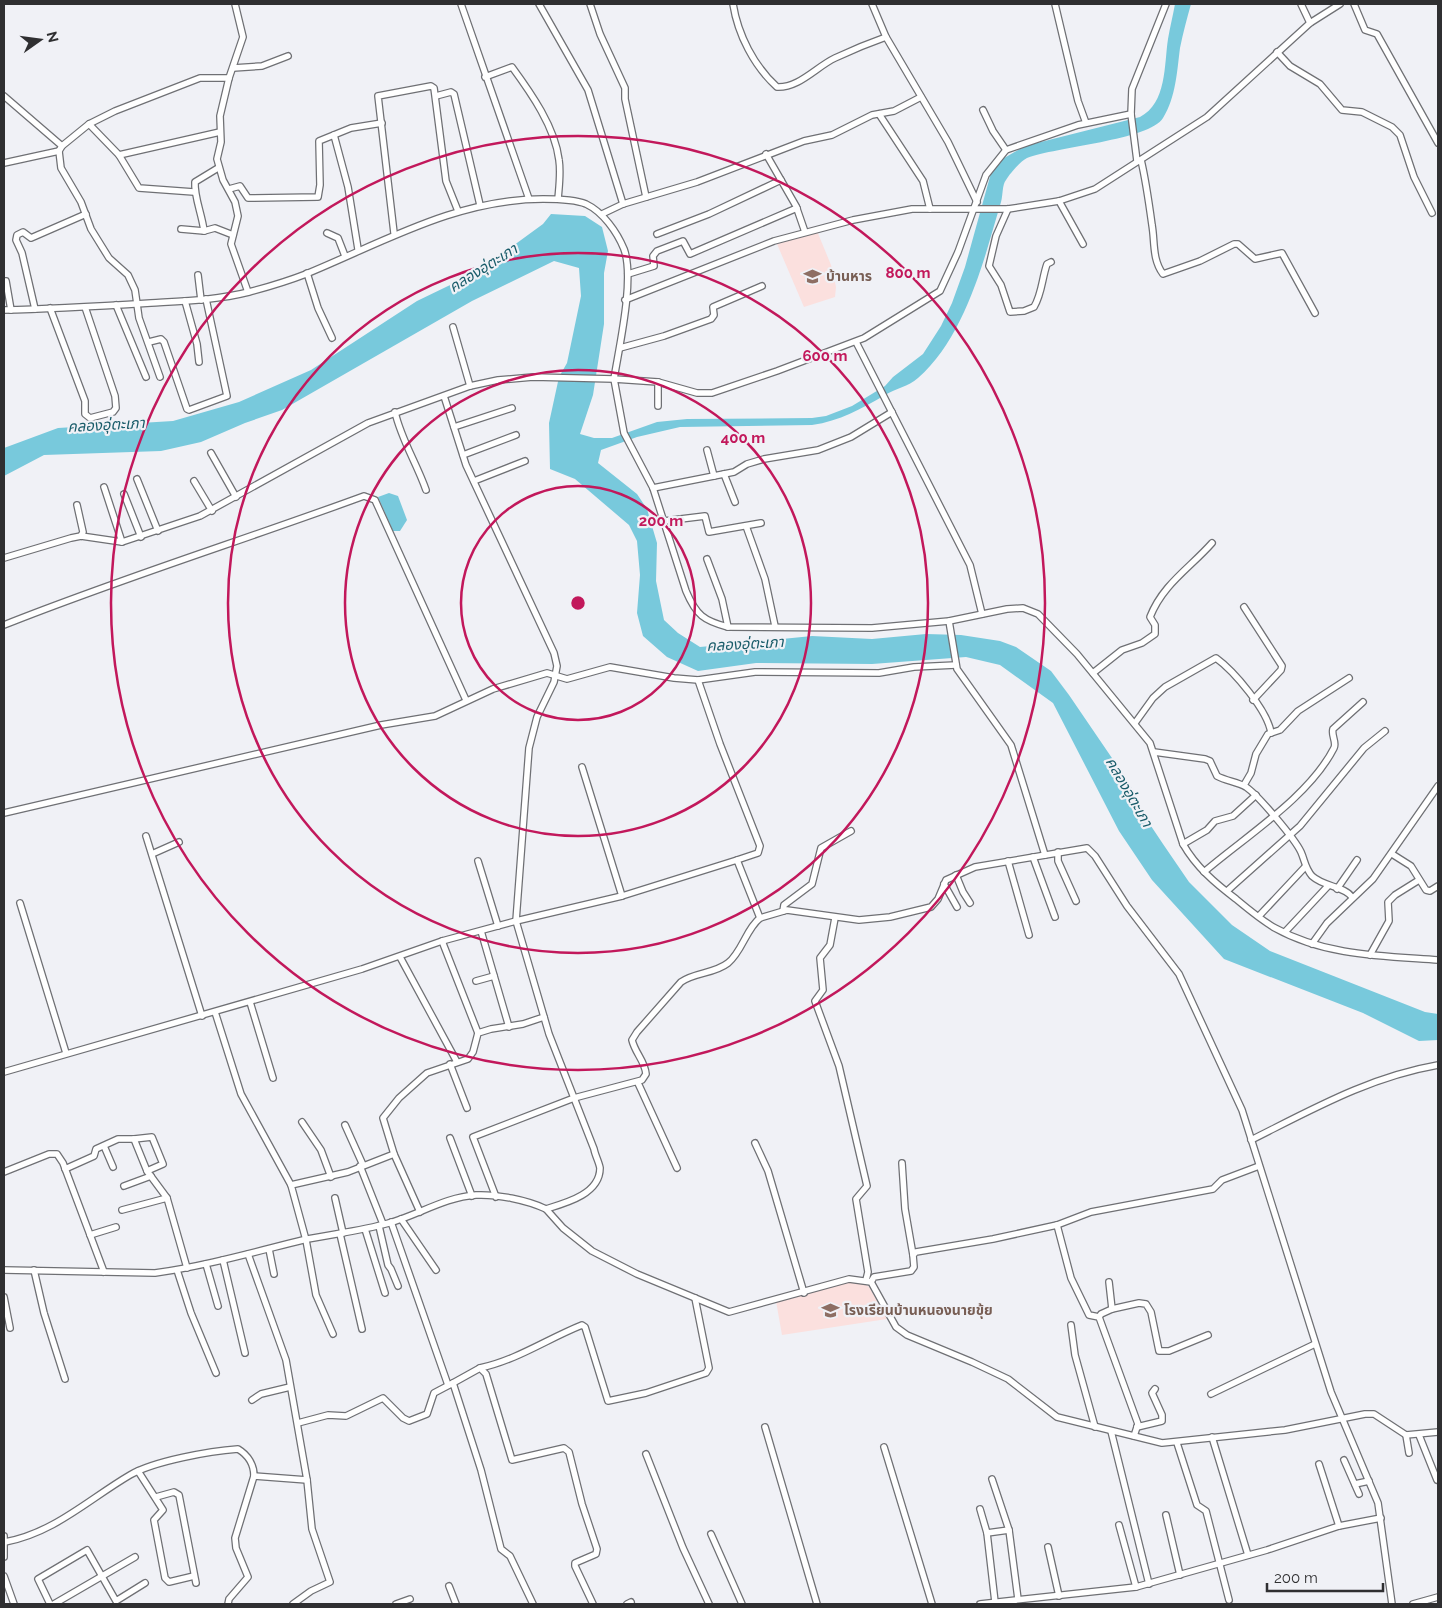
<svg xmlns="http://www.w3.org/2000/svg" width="1442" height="1608" viewBox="0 0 1442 1608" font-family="Raleway,'Noto Sans Thai',sans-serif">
  <rect width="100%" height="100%" fill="#f0f1f6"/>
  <!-- education -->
  <g fill="#fbe0de">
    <polygon points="817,231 831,265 836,287 835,297 804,307 777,244"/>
    <polygon points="845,1281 863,1282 869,1287 887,1319 782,1335 776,1301"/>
  </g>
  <!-- water -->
  <g fill="#78c9dc">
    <path d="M 1175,4 L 1191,4 C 1187,18 1183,33 1180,48 C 1177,71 1176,97 1163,118 C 1150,140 1055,147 1027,158 C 1021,161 1010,173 1006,180 C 1002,185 1003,195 1001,202 C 996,219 991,236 986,253 C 973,295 953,348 918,378 C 908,387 896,388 885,395 C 861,409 840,421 812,425 L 680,427 L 637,437 L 601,450 L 598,463 L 637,494 L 647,509 L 657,543 L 656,581 L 664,620 L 678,633 L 700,647 L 812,636 L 872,639 L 926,634 L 961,635 L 1000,641 L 1016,647 L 1051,671 L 1069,695 L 1129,783 L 1147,820 L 1163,844 L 1189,882 L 1232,925 L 1270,951 L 1425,1012 L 1438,1014 L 1438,1040 L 1419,1041 L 1363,1013 L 1224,959 L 1152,880 L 1119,831 L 1053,703 L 1000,665 L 966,657 L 872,664 L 756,663 L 698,671 L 667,657 L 643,636 L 637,613 L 640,575 L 637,541 L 629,525 L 575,479 L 550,469 L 549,423 L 559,377 L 567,363 L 581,296 L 579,268 L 554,261 L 472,301 L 282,410 L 245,423 L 201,442 L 161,451 L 44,455 L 4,476 L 4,448 L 58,428 L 173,421 L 239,402 L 311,370 L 417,301 L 477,272 L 543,224 L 551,214 L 585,216 L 602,227 L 608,251 L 604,273 L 604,324 L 593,395 L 580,434 L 594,438 L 612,438 L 657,422 L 687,419 L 812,418 L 826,416 L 852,406 L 885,386 L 893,377 L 923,354 L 941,326 L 952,303 L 965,267 L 991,173 L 999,161 L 1025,146 L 1140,117 C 1167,103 1164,65 1168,39 C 1170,27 1173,15 1175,4 Z"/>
    <polygon points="389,493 398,496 407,520 400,531 393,531 378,497"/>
  </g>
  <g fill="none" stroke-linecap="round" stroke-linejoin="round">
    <defs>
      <g id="minor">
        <polyline points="235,4 243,37 229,78 220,116 221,142 217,159 223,180 235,202 238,216 231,244 248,292"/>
        <polyline points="461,4 529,199"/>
        <polyline points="539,4 588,90 623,204"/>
        <polyline points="590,4 600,34 625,88 625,99 646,197"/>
        <path d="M 733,4 C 738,35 754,66 777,87 C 799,88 816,67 835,58 C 852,50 869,43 886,37"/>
        <polyline points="872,4 886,37 948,142 977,202"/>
        <polyline points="1055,4 1078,101 1086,123"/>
        <polyline points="1301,4 1310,23"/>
        <polyline points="1354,4 1365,30 1377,34 1438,143"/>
        <polyline points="1277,52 1290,66 1320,84 1342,110 1362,112 1392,127 1400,135 1414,177 1432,213"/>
        <polyline points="233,68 262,66 288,56"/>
        <path d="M 485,77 L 512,67 C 531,93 555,127 559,160 C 561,173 559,187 558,199"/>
        <polyline points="4,96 62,146"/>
        <polyline points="436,96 451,92 454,94 480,205"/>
        <polyline points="983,110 993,131 1006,150"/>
        <polyline points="879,114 923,181 930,209"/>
        <path d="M 1131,114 L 1078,125 L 1006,150 L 986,175 L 958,252 L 940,291 L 864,338 L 777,371 L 712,393 L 697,393 L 658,382 L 614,379 L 624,433 L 653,488 L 686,591 C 696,615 704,621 728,627 L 872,628 L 949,621 L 1007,609 L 1023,608 L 1038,614 L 1077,654 L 1150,743 L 1183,844 C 1196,867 1215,883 1236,899 C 1248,909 1261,920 1275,928 C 1325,956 1383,956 1438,960"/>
        <polyline points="89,124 119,155 220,132"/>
        <polyline points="334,135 348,187 358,249"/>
        <polyline points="766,154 796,206 805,232"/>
        <polyline points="119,155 139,188 194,192"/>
        <path d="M 1141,160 C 1146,181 1149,203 1152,225 C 1155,242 1152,259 1163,274 L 1200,261 L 1234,244 L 1238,244 L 1255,259 L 1282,253 L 1315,313"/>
        <polyline points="1137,161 1131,114 1132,89 1166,4"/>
        <polyline points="4,163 59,151"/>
        <polyline points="229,189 240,186 248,198 318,197 320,185 319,141 351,128 382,123"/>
        <polyline points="1059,201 1083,244"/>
        <path d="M 1008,209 L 996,236 L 989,266 L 1001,285 L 1010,312 L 1024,311 L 1034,307 C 1042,294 1042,278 1047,264 L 1051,262"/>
        <polyline points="602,214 623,204 697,182 804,141 832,135 872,115 894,111 921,97"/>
        <polyline points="181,229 204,231 215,228 233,235"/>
        <path d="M 204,231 C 202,214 194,197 195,182 L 218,168"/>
        <polyline points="327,233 338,238 345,256"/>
        <polyline points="394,233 378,96 431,86 434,88 446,181 458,211"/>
        <polyline points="657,234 709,214 781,180"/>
        <polyline points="307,273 318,308 332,338"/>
        <polyline points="628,274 654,266 653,256 657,251 683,241 690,254 797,208"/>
        <polyline points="198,275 201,300"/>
        <polyline points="6,281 11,310"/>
        <polyline points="625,300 774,241 853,220 912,209 1008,209 1059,201 1095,189 1207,117 1310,23 1340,4"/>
        <polyline points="185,301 197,344 199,362"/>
        <polyline points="116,305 146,377"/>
        <polyline points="50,308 85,401 85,414 90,418 113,412 116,408 115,396 85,307"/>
        <polyline points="35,309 22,253 16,240 17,235 23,232 31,238 86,214"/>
        <path d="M 4,310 C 53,309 102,306 151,303 C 184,301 217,300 249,292 C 268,287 288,281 306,274 C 384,242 457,199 543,199 C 556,199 574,199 586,204 C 603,212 617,232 624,249 C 635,279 619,347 614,379 L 533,377 L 498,380 L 470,386 L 368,423 L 200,516 L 122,542 L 81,536 L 71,538 L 4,558"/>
        <polyline points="453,327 470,386"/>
        <polyline points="149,342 161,339 164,342 187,409 189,410 227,396 206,299"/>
        <polyline points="856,342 970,565 982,614"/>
        <polyline points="620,348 664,336 711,319 714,315 713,307 762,286"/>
        <polyline points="160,377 139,318 135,290 128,275 109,258 91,229 81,202 61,168 59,151 62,146 89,124 115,111 200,78 229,78"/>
        <polyline points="658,406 658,382"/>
        <path d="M 395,412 C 401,439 417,464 426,490"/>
        <polyline points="454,427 512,408"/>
        <polyline points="707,450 714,476"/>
        <polyline points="211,453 236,497"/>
        <polyline points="463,455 516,435"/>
        <polyline points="724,474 735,502"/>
        <polyline points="137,479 158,531"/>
        <polyline points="194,481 212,511"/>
        <polyline points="474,481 525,461"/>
        <polyline points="104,487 122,542"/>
        <polyline points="653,488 734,472 747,464 764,459 818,450 851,437 892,412"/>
        <polyline points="124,494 141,537"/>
        <polyline points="77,505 83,532 81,536"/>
        <polyline points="664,521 705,516 709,532 761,523"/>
        <polyline points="746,526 765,579 775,626"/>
        <polyline points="707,559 722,599 728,627"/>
        <polyline points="1244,607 1282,666 1281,670 1253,700"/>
        <polyline points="949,621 957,669 1011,745 1045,855"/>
        <path d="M 4,625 C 122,578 244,540 364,496 L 375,500 L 466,700"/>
        <path d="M 1093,673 L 1122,650 L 1142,643 L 1155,634 L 1155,625 L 1150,617 C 1163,584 1190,568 1212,543"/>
        <polyline points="698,680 720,744 760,846 758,853 737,860"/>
        <path d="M 1135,723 L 1153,698 L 1165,687 L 1216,658 C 1234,671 1268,711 1271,733"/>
        <path d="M 1154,752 L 1205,759 L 1210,761 L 1217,776 C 1226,781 1238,782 1246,787 C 1258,795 1295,839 1301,852 C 1305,861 1305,868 1312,876 C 1324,887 1344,886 1352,897"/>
        <polyline points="1244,785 1251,773 1256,754 1268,734 1280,730 1298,711 1349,678"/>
        <polyline points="4,813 381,725 435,716 493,689 547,673 567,679 610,667 674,678 698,680 755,672 879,673 914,667 956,665"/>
        <polyline points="146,836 202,1016"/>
        <polyline points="1183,844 1207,830 1215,821 1233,816 1256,795"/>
        <polyline points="1058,852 1058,861 1076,901"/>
        <polyline points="152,854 179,842"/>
        <polyline points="1392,854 1411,866 1426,890 1430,891 1438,886"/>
        <polyline points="1033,857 1055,917"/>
        <polyline points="478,861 498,926"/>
        <polyline points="1008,861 1029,935"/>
        <path d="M 1204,872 C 1246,836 1309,797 1334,748 C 1337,742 1331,736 1333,729 L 1363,702"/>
        <polyline points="956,875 963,892 970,903"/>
        <polyline points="944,884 957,907"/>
        <polyline points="1337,889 1357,860"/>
        <polyline points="1227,891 1300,826 1364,748 1385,731"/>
        <polyline points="622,896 737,860 760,918"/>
        <polyline points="20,903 66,1053"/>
        <polyline points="783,911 784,905 812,884 821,848 851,831"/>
        <polyline points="1259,916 1305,867"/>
        <polyline points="835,918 830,945 820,958 823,990 815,1001 839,1066 867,1186 856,1199 868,1272 866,1280"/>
        <polyline points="481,931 509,1027"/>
        <polyline points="1285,932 1328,886"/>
        <polyline points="442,941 478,1033"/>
        <polyline points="1312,944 1327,923 1373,879 1438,786"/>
        <polyline points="1370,955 1389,921 1388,902 1395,895 1419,880"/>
        <polyline points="400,957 457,1062"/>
        <polyline points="476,981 494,976"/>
        <polyline points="250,1002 273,1078"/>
        <polyline points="215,1012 241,1094 291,1185"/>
        <polyline points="450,1064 467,1108"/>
        <polyline points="4,1072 362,969 442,941 516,921 622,896 582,767"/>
        <polyline points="638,1083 677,1168"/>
        <polyline points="302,1122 321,1150 331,1177"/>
        <polyline points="345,1125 363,1165"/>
        <polyline points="450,1138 472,1196"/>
        <polyline points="134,1139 152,1137 163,1164 147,1171"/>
        <path d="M 1251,1140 C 1313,1109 1369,1077 1438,1065"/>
        <polyline points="755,1143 768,1171 804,1293"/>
        <polyline points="104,1146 113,1167"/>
        <polyline points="902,1163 905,1209 913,1255"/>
        <polyline points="360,1166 383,1224"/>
        <polyline points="65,1169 94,1156 96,1149 118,1139 134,1139 147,1171 167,1198 187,1268"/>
        <polyline points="4,1172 49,1154 57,1154 63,1163 104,1272"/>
        <polyline points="124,1186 151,1176"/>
        <path d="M 496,1197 L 473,1137 L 574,1098 L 642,1080 L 646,1074 C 645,1061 635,1053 632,1040 L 637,1032 L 681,982 C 695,972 714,974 728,963 C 742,952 746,929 760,918 L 787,910 L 859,920 L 890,917 L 931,907 L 938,899 L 946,880 L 975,867 L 1087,848 L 1095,856 L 1127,906 L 1179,974 L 1242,1110 L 1331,1392 L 1378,1503 L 1392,1604"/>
        <polyline points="335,1198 343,1233"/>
        <polyline points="546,1209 563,1228 592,1251 637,1274 729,1312 849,1279 871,1282 896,1327 907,1335 972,1362 1008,1379 1057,1417 1162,1443 1285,1430 1365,1414 1374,1414 1406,1435 1438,1432"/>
        <polyline points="122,1210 167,1198"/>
        <polyline points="420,1212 394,1154 383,1118 399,1098 427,1073 468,1059 473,1052 478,1033 491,1029 523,1024 544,1017"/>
        <polyline points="401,1219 436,1270"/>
        <polyline points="391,1222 448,1385"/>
        <polyline points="1057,1225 1071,1278 1089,1315 1099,1317 1138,1424 1134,1436"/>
        <polyline points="379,1226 388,1265 391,1269 398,1286"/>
        <polyline points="365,1229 385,1293"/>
        <polyline points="340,1234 362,1329"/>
        <polyline points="90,1235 116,1227"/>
        <polyline points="269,1249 274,1274"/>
        <polyline points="223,1260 245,1353"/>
        <polyline points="206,1264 218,1306"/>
        <path d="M 4,1270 L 155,1273 C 205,1266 254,1252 303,1240 C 332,1234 361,1231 389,1223 C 418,1215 445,1197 476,1195 C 497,1194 527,1200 546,1209 C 566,1203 600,1194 600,1168 C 599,1162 595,1155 594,1149 L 549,1034 L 516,921 L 529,748 L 537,717 L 554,682 L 557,666 L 554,653 L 466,465 L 444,396"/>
        <polyline points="34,1270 44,1313 65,1379"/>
        <polyline points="177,1270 191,1313 216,1373"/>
        <polyline points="871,1282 874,1277 911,1271 914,1267 913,1255 916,1252 993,1239 1057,1225 1091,1212 1213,1189 1222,1180 1259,1166"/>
        <polyline points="4,1297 10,1328"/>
        <polyline points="1112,1309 1139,1303 1146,1304 1151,1312 1159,1351 1169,1351 1208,1335"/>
        <polyline points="1099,1317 1101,1314 1112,1309 1109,1282"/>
        <polyline points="1071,1325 1075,1355 1095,1427"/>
        <polyline points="333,1334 316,1295 306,1240 291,1185 348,1172 394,1154"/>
        <path d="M 480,1368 C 517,1360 547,1339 582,1325 L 585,1327 L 608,1401 L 646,1393 L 706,1373 L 709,1368 L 695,1298"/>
        <polyline points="453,1383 480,1368 486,1374 512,1460 564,1448 569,1452 582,1504 597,1549 596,1554 575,1563 575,1566 593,1604"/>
        <polyline points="1211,1394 1315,1344"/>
        <polyline points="252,1400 261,1394 290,1387"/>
        <polyline points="298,1423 328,1415 346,1416 383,1398 403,1418 409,1421 427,1414 434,1393 453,1383 481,1470 501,1549 510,1556 533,1604"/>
        <polyline points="765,1427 817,1604"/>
        <polyline points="1137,1427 1162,1421 1162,1415 1152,1393 1155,1389"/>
        <polyline points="1111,1431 1149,1584"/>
        <polyline points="1406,1435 1409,1453"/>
        <polyline points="1419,1435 1437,1480"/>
        <polyline points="1212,1437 1248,1555"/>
        <polyline points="1177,1443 1197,1505 1206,1511 1229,1600"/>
        <polyline points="884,1447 932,1604"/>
        <polyline points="646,1454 683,1548 709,1604"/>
        <polyline points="1344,1460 1359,1494"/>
        <polyline points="1319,1464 1339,1526"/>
        <polyline points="138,1471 163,1510 154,1520 165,1578 169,1582 194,1576"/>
        <polyline points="992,1479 1009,1530 1018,1599"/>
        <polyline points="1355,1484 1369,1481"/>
        <polyline points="156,1497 174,1492 179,1495 196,1583"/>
        <polyline points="980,1509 987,1533 995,1602"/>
        <polyline points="1166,1515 1180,1575"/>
        <polyline points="1119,1525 1136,1587"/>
        <polyline points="987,1533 1009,1530"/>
        <polyline points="711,1534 742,1604"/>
        <polyline points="4,1536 4,1557"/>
        <path d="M 5,1542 C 54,1533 89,1499 130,1475 C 154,1461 210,1451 238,1449 C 248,1455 254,1465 254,1476"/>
        <polyline points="1048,1547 1059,1596"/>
        <polyline points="4,1576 14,1604"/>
        <polyline points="449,1586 456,1604"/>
        <polyline points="50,1604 38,1579 87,1550 116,1601 145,1583"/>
        <polyline points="54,1604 135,1557"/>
        <polyline points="228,1604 229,1599 248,1577 236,1548 235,1538 254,1476 307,1480 286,1360 248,1254"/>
        <polyline points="293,1604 311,1591 330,1582 312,1529 307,1480"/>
        <polyline points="396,1604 410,1599"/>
        <polyline points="627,1604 631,1602"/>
        <polyline points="980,1604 1136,1587 1267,1550 1339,1526 1381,1518"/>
        <polyline points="1413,1604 1438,1597"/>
      </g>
    </defs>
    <!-- minor casing -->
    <use href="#minor" stroke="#6f7074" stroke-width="8"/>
    <!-- minor -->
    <use href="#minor" stroke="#fff" stroke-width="5.5"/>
  </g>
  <!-- distance rings -->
  <g fill="none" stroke="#c2185b" stroke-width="2.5">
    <circle cx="578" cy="603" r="117"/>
    <circle cx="578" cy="603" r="233"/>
    <circle cx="578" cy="603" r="350"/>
    <circle cx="578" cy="603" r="467"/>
  </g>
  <!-- icons -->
  <defs>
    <symbol id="school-bare" viewBox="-9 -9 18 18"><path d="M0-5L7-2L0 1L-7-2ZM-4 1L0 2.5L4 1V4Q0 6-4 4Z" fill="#8d6e63" stroke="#f0f1f6" stroke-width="2.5" paint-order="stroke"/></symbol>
  </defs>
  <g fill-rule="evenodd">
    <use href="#school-bare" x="800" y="264" width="25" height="25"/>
    <use href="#school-bare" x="818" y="1298" width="25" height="25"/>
  </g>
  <g text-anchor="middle" stroke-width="4.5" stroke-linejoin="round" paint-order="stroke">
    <!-- education labels -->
    <g font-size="14" font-weight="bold" fill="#785e54" stroke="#f0f1f6" text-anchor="start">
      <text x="826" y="281">บ้านหาร</text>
      <text x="844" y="1315">โรงเรียนบ้านหนองนายขุ้ย</text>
    </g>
    <!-- water labels -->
    <g font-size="15" font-style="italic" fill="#185b69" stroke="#f0f1f6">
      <text transform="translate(483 268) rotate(-32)" y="5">คลองอุ่ตะเภา</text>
      <text transform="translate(106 425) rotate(-3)" y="5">คลองอุ่ตะเภา</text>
      <text transform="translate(745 644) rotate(-3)" y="5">คลองอุ่ตะเภา</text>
      <text transform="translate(1129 792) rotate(60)" y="5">คลองอุ่ตะเภา</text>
    </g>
  </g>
  <circle cx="578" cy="603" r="8" fill="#c2185b" stroke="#f0f1f6" stroke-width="2.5"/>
  <g font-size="15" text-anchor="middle" font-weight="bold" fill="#c2185b" stroke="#f0f1f6" stroke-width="4.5" stroke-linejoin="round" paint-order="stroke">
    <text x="908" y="278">800 m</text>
    <text x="825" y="361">600 m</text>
    <text x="743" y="443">400 m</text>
    <text x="661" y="526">200 m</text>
  </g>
  <!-- border -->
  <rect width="1442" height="1608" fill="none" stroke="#2f2f31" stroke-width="10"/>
  <!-- north arrow -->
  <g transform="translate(40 40) rotate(76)" stroke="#f0f1f6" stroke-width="4" paint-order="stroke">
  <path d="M0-4L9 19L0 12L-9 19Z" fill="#2f2f31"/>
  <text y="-8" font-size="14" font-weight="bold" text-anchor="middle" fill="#2f2f31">N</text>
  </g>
  <!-- scale -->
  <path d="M1267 1583v8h116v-8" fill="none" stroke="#2f2f31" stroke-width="2.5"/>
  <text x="1274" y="1583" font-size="15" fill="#2f2f31" stroke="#f0f1f6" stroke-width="4" paint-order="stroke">200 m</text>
</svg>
